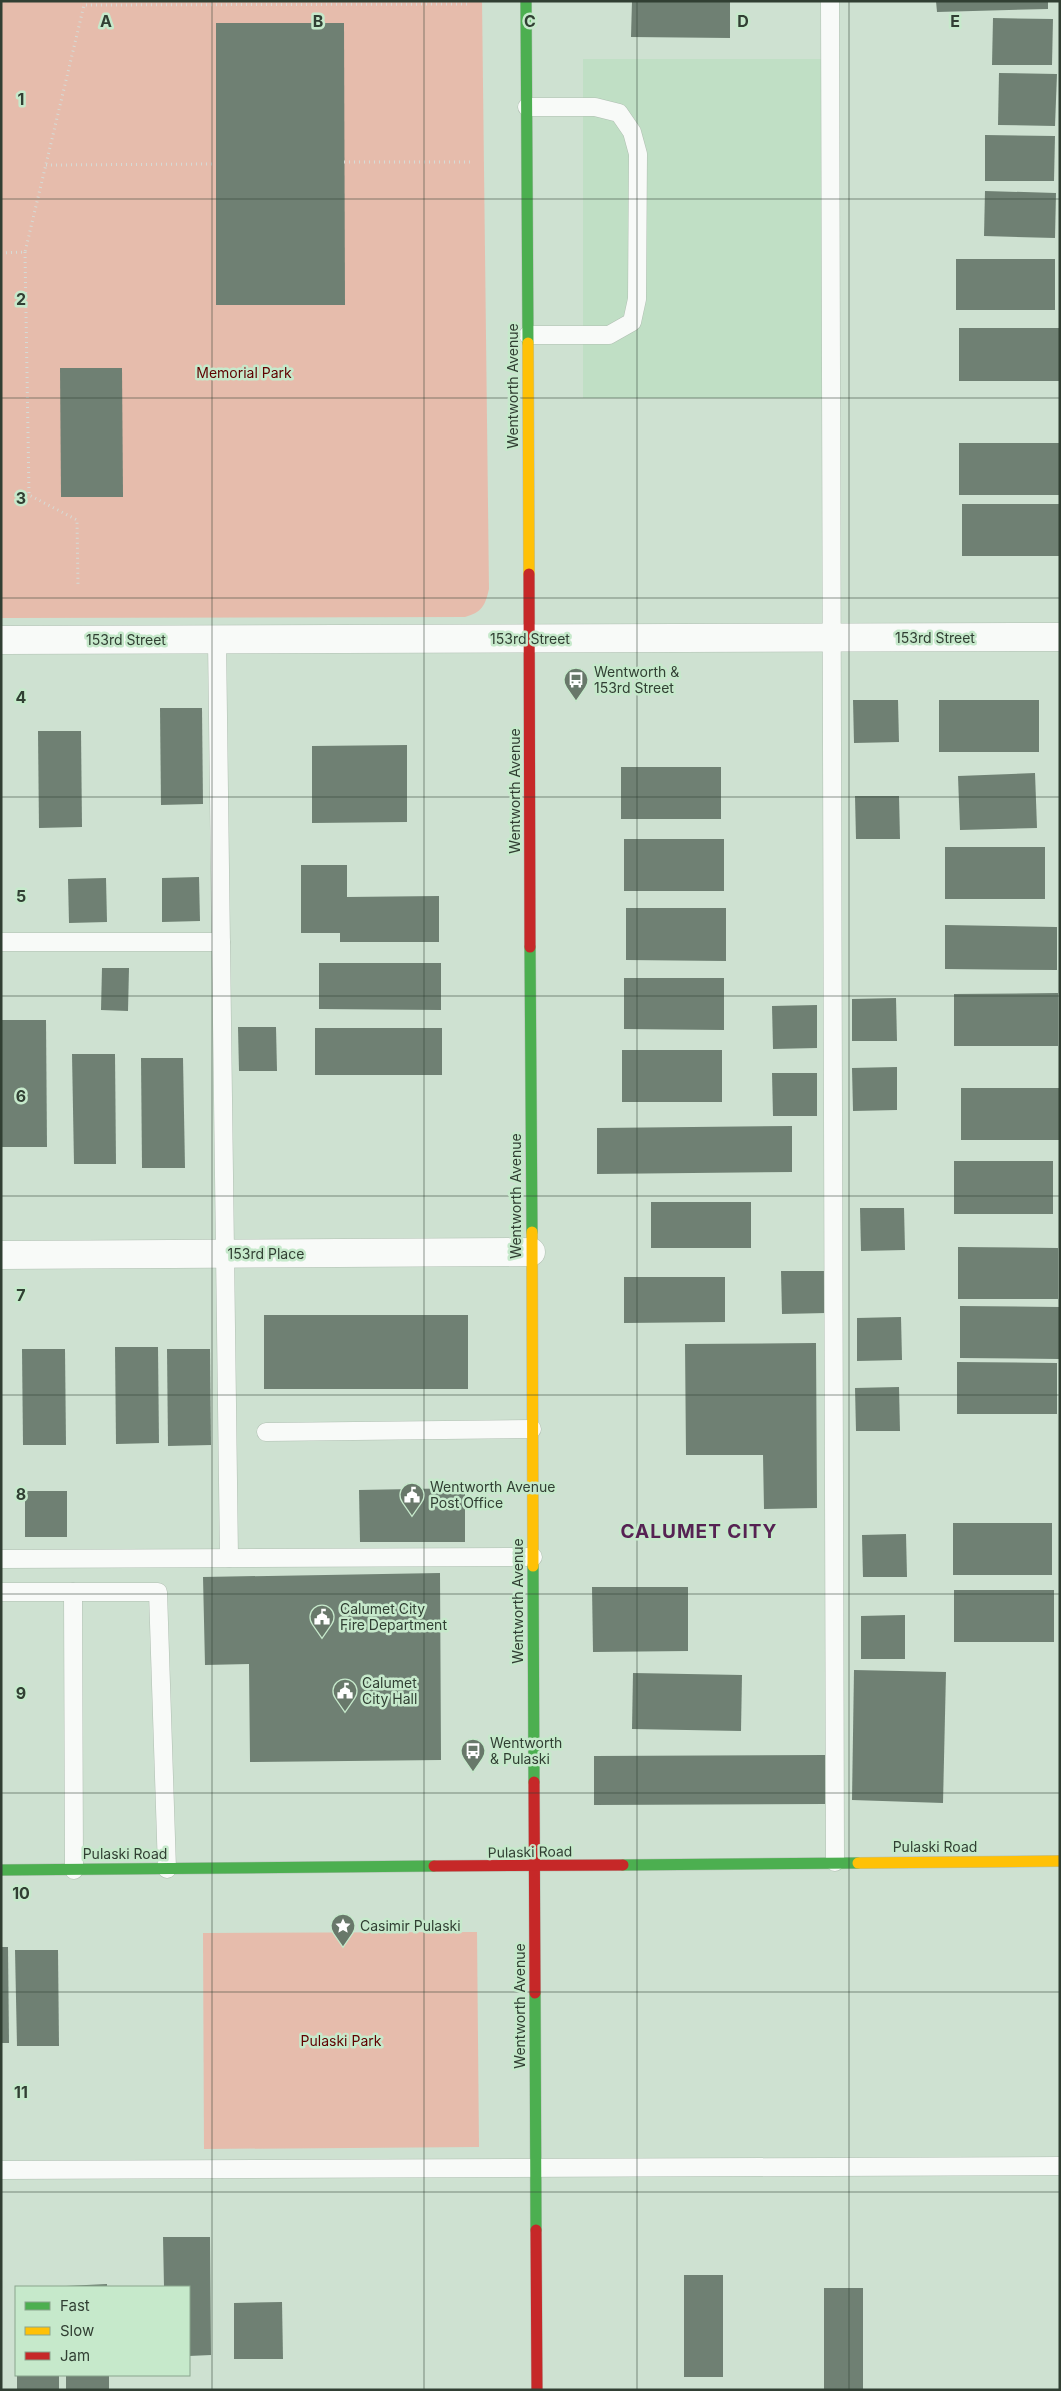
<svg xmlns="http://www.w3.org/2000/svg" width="1061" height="2391" viewBox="0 0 1061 2391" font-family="Inter,sans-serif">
  <rect width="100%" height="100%" fill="#cee1d1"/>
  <!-- built -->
  <polygon fill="#c0dfc5" points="583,59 823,59 825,398 583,398"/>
  <!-- green -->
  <g fill="#e6bcac">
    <path d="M 1,1 L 482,1 L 489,589 C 485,606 482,612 465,617 L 1,618 Z"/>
    <polygon points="477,1932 479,2147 204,2149 203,1933"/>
  </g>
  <!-- building -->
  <g fill="#6f8073">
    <polygon points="632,1 730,1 730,38 631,37"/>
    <polygon points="936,1 1048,1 1048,9 937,12"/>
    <polygon points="993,18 1053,19 1052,65 992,65"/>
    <polygon points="216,23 344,23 345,305 216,305"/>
    <polygon points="999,73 1057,74 1055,126 998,125"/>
    <polygon points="985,135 1055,136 1054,181 985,181"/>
    <polygon points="985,191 1056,193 1055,238 984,236"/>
    <rect x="956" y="259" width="99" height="51"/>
    <rect x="959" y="328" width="100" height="53"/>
    <polygon points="60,368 122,368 123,497 61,497"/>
    <rect x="959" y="443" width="100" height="52"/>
    <rect x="962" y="504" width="98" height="52"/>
    <polygon points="853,700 898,700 899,742 854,743"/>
    <rect x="939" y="700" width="100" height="52"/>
    <polygon points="160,708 202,708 203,804 161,805"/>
    <polygon points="38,731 81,731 82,827 39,828"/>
    <polygon points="407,745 407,822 312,823 312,746"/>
    <rect x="621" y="767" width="100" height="52"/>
    <polygon points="1035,773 1037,828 960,830 958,776"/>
    <polygon points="855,796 899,796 900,839 856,839"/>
    <rect x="624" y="839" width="100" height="52"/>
    <rect x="945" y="847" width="100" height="52"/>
    <polygon points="301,865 347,865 347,897 439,896 439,942 340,942 340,933 301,933"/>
    <polygon points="199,877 200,921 162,922 162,878"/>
    <polygon points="106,878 107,922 69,923 68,879"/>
    <polygon points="626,908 726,908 726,961 626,960"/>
    <polygon points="945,925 1057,927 1057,970 945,969"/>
    <polygon points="319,963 441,963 441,1010 319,1009"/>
    <polygon points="102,968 129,968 128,1011 101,1010"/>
    <polygon points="624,978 724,978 724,1030 624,1029"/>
    <polygon points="1058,993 1058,1046 954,1046 954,994"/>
    <polygon points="896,998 897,1041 852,1041 852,999"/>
    <polygon points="817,1005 817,1048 773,1049 772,1006"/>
    <polygon points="1,1020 46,1020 47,1147 1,1147"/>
    <polygon points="238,1027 276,1027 277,1071 239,1071"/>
    <rect x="315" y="1028" width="127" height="47"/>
    <rect x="622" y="1050" width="100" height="52"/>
    <polygon points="72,1054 115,1054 116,1164 74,1164"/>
    <polygon points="141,1058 183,1058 185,1168 142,1168"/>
    <polygon points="897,1067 897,1110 853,1111 852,1068"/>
    <polygon points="772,1073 817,1073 817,1116 773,1116"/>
    <rect x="961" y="1088" width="99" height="52"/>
    <polygon points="792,1126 792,1172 597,1174 597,1128"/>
    <rect x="954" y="1161" width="99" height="53"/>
    <rect x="651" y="1202" width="100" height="46"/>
    <polygon points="860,1208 904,1208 905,1250 861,1251"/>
    <polygon points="958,1247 1058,1248 1058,1299 958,1299"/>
    <polygon points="781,1271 825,1271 826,1313 782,1314"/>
    <polygon points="624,1277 725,1277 725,1322 624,1323"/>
    <polygon points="960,1306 1060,1307 1059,1359 960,1358"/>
    <rect x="264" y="1315" width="204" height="74"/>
    <polygon points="901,1317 902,1360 857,1361 857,1318"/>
    <polygon points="816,1343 817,1508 764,1509 763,1455 686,1455 685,1344"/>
    <polygon points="115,1347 158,1347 159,1443 116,1444"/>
    <polygon points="22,1349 65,1349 66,1445 23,1445"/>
    <polygon points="167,1349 210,1349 211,1445 168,1446"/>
    <polygon points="957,1362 1057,1363 1057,1414 957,1414"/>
    <polygon points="899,1387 900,1431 856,1431 855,1388"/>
    <polygon points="465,1488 465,1542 360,1542 359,1490"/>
    <rect x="25" y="1491" width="42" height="46"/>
    <rect x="953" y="1523" width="99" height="52"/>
    <polygon points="906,1534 907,1577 863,1577 862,1535"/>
    <polygon points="440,1573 441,1760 250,1762 249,1664 205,1665 203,1577"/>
    <polygon points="592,1587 688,1587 688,1651 593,1652"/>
    <rect x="954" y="1590" width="100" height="52"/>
    <polygon points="905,1615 905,1659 861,1659 861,1616"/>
    <polygon points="854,1670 946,1672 943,1803 852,1800"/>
    <polygon points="633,1673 742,1675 741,1731 632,1729"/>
    <polygon points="825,1755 825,1804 594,1805 594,1756"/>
    <polygon points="1,1947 8,1947 9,2043 1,2043"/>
    <polygon points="15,1950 58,1950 59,2046 17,2046"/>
    <polygon points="163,2237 210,2237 211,2355 189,2356 189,2287 164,2287"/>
    <rect x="684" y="2275" width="39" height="102"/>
    <polygon points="107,2284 107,2287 66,2287 66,2286"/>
    <rect x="824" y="2288" width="39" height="101"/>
    <polygon points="282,2302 283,2359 234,2359 234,2303"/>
    <rect x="17" y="2375" width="42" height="15"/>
    <rect x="66" y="2375" width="43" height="15"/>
  </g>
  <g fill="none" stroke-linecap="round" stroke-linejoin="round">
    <defs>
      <g id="lane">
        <polyline points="830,1 835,1862"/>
        <polyline points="527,107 595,107 619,113 632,132 638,154 637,299 632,322 609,335 528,335"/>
        <polyline points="217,640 229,1558"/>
        <polyline points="1,942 221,942"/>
        <polyline points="266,1432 532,1429"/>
        <polyline points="1,1559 533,1557"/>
        <polyline points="1,1592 158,1592 167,1869"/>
        <polyline points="73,1592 74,1870"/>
        <polyline points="1,2170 1060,2166"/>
      </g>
      <g id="street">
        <polyline points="1,640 1060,637"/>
        <polyline points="1,1255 531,1252"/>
      </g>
      <g id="fast">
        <polyline points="526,1 528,343"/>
        <polyline points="530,947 532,1232"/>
        <polyline points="533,1566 534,1782"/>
        <polyline points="623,1865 858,1863"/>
        <polyline points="1,1870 434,1866"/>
        <polyline points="535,1993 536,2230"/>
      </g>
      <g id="slow">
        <polyline points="528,343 529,574"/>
        <polyline points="532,1232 533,1566"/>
        <polyline points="858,1863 1060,1861"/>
      </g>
      <g id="jam">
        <polyline points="529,574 530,947"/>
        <polyline points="534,1782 535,1993"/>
        <polyline points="434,1866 623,1865"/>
        <polyline points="536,2230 537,2390"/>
      </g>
    </defs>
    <!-- lane casing -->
    <use href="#lane" stroke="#b0bfb2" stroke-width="19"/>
    <!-- street casing -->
    <use href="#street" stroke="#b0bfb2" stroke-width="29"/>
    <!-- fast casing -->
    <use href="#fast" stroke="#b0bfb2" stroke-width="12"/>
    <!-- slow casing -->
    <use href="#slow" stroke="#b0bfb2" stroke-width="12"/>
    <!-- jam casing -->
    <use href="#jam" stroke="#b0bfb2" stroke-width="12"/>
    <!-- path -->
    <g stroke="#d6dbd6" stroke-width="3" stroke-dasharray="1 4" stroke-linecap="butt">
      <polyline points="344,162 470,162"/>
      <polyline points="46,165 216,164"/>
      <polyline points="25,252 29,495 77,520 78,587"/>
      <polyline points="1,253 25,252 84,5 469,4"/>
    </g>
    <!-- lane -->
    <use href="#lane" stroke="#f8faf8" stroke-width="18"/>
    <!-- street -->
    <use href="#street" stroke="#f8faf8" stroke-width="28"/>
    <!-- fast -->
    <use href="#fast" stroke="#4caf50" stroke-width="11"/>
    <!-- slow -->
    <use href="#slow" stroke="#ffc107" stroke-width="11"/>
    <!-- jam -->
    <use href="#jam" stroke="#c62828" stroke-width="11"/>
  </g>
  <!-- grid -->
  <path fill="none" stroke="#313f33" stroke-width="1" stroke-opacity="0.55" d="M 212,1 L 212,2390M 424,1 L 424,2390M 637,1 L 637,2390M 849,1 L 849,2390M 1,199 L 1060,199M 1,398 L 1060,398M 1,598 L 1060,598M 1,797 L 1060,797M 1,996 L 1060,996M 1,1196 L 1060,1196M 1,1395 L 1060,1395M 1,1594 L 1060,1594M 1,1793 L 1060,1793M 1,1992 L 1060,1992M 1,2192 L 1060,2192"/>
  <!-- icons -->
  <defs>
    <symbol id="bus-pin" viewBox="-11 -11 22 30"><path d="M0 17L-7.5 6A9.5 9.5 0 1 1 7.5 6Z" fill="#68786a" stroke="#c6e9cb"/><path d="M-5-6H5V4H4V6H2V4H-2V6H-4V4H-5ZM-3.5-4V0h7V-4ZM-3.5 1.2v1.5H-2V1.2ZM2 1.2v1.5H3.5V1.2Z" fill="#fff"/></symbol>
    <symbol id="civic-pin" viewBox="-11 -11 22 30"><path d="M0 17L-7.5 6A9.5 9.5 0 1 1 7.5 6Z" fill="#68786a" stroke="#c6e9cb"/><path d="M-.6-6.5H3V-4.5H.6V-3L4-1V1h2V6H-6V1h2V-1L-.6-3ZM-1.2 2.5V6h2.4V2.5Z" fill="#fff"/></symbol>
    <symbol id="sight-pin" viewBox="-11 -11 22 30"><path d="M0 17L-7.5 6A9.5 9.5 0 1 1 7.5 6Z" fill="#68786a" stroke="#c6e9cb"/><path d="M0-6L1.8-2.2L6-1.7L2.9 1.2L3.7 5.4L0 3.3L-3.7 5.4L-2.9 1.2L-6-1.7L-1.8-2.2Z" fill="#fff"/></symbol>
  </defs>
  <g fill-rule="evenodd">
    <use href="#bus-pin" x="562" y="666" width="28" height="38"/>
    <use href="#civic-pin" x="398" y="1481" width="28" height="38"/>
    <use href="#civic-pin" x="308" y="1603" width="28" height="38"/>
    <use href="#civic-pin" x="331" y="1677" width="28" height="38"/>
    <use href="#bus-pin" x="459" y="1737" width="28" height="38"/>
    <use href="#sight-pin" x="329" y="1912" width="28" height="38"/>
  </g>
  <g text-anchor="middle" stroke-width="5" stroke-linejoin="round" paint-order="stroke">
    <!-- park labels -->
    <g font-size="14" fill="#5f0100" stroke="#c6e9cb">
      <text x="244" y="378">Memorial Park</text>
      <text x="341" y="2046">Pulaski Park</text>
    </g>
    <!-- street labels -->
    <g font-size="14" fill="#313f33" stroke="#c6e9cb">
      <text transform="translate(513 386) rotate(-90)" y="5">Wentworth Avenue</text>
      <text x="935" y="643">153rd Street</text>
      <text x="530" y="644">153rd Street</text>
      <text x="126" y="645">153rd Street</text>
      <text transform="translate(515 791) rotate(-90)" y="5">Wentworth Avenue</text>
      <text transform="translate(516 1196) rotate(-90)" y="5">Wentworth Avenue</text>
      <text x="266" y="1259">153rd Place</text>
      <text transform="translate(518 1601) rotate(-90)" y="5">Wentworth Avenue</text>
      <text x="935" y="1852">Pulaski Road</text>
      <text transform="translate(530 1852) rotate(-1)" y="5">Pulaski Road</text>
      <text x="125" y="1859">Pulaski Road</text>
      <text transform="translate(520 2006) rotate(-90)" y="5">Wentworth Avenue</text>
    </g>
    <!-- poi labels -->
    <g font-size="14" fill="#313f33" stroke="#c6e9cb" text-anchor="start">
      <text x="594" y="677">Wentworth &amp;<tspan x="594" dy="16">153rd Street</tspan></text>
      <text x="430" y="1492">Wentworth Avenue<tspan x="430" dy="16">Post Office</tspan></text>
      <text x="340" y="1614">Calumet City<tspan x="340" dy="16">Fire Department</tspan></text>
      <text x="362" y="1688">Calumet<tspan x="362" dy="16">City Hall</tspan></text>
      <text x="490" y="1748">Wentworth<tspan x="490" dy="16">&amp; Pulaski</tspan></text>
      <text x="360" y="1931">Casimir Pulaski</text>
    </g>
    <!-- district labels -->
    <g font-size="19" font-weight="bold" letter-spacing="1" fill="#562353" stroke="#c6e9cb">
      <text x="699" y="1538">CALUMET CITY</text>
    </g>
  </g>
  <g font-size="16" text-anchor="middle" font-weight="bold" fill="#313f33" stroke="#c6e9cb" stroke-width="5" stroke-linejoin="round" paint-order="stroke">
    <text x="106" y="27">A</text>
    <text x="318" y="27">B</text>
    <text x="530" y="27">C</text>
    <text x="743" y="27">D</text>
    <text x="955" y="27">E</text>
    <text x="21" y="105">1</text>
    <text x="21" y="305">2</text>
    <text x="21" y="504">3</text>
    <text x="21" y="703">4</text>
    <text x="21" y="902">5</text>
    <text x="21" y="1102">6</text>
    <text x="21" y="1301">7</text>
    <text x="21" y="1500">8</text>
    <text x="21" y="1699">9</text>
    <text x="21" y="1899">10</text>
    <text x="21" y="2098">11</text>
  </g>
  <!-- border -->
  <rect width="1061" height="2391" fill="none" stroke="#313f33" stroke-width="5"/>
  <!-- legend -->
  <rect x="15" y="2286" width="175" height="90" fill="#c6e9cb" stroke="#8aa58e"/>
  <rect x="25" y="2302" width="25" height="8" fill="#4caf50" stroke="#8aa58e"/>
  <text x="60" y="2311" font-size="15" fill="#313f33">Fast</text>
  <rect x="25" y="2327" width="25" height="8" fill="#ffc107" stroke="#8aa58e"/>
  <text x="60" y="2336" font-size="15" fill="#313f33">Slow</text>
  <rect x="25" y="2352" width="25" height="8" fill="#c62828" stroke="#8aa58e"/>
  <text x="60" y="2361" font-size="15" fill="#313f33">Jam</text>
</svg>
